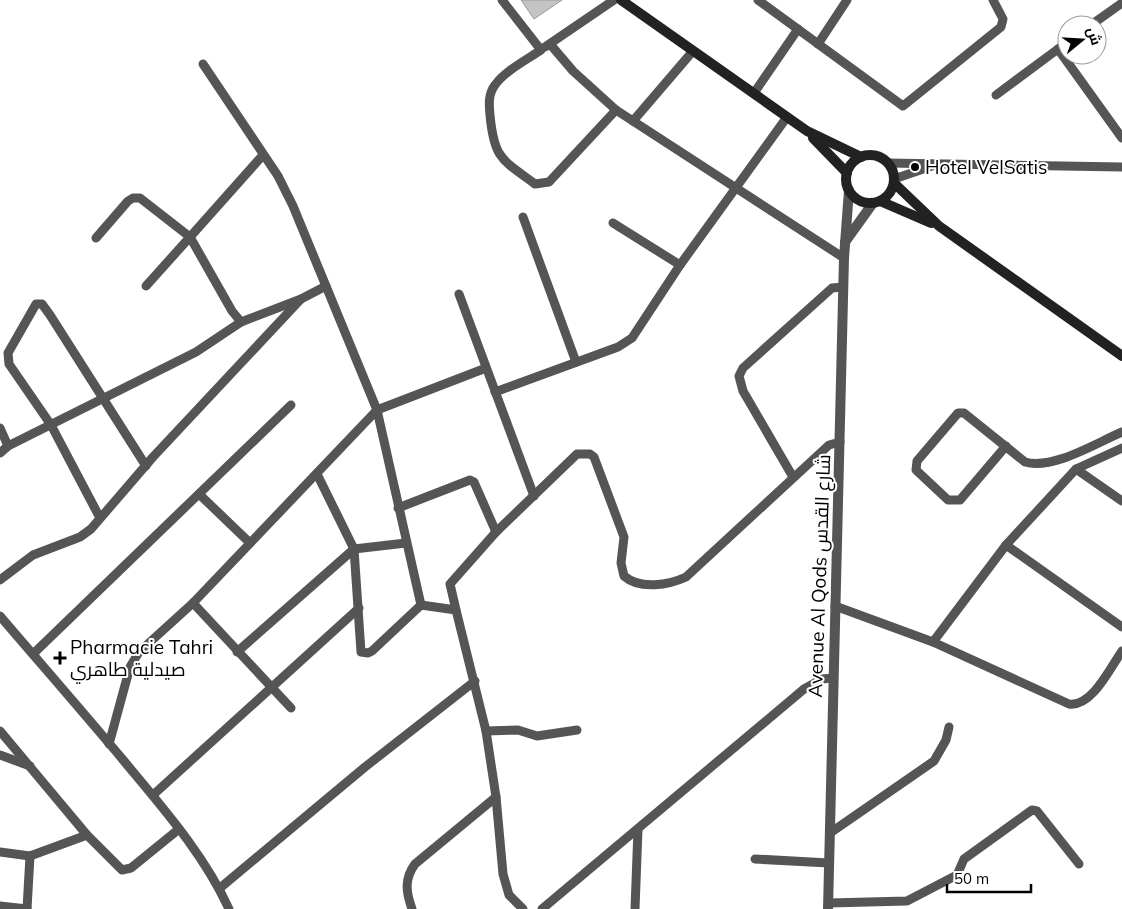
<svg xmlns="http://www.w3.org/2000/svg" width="1122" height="909" viewBox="0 0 1122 909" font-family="Mulish,Cairo,sans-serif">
  <rect width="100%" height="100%" fill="#fff"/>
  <!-- building -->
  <polygon fill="#c4c4c4" stroke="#999" points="521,0 562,0 534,19"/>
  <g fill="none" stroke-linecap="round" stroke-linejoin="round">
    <!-- minor -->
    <g stroke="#555" stroke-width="9">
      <path d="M 502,0 L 541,50 C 526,60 505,71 495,85 C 488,94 489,105 490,115 C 494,158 501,159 535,184 L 549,182 L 616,110"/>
      <polyline points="758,0 903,106 1001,27 1003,19 993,0"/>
      <polyline points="1091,25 1122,3"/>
      <polyline points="1067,43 1058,49 1122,138"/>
      <polyline points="550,44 573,71 616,110 844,258"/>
      <polyline points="818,44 847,0"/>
      <polyline points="545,47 614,0"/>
      <polyline points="203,64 278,176 293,206 377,410 421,605"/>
      <polyline points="754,93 798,29"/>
      <polyline points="996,95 1058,49"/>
      <polyline points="633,121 693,51"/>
      <polyline points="888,163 1122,167"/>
      <polyline points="894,179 932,166"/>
      <polyline points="523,217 576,362"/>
      <polyline points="613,223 680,265"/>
      <polyline points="96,238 128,201 133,198 140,198 190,237 263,155"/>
      <polyline points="146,286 190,237 232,311 241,322 301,299 326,286"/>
      <polyline points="459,294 534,496"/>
      <polyline points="495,392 618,347 632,338 680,265 787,117"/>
      <polyline points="0,428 8,446 0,453"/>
      <polyline points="8,446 196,352 241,322"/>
      <path d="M 1006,446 L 960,500 L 948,500 L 916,470 L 917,461 L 958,413 L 964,413 L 1025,462 C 1053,470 1096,443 1122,432"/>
      <polyline points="1076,469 1122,501"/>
      <polyline points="317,474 354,549 361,652 368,653 372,651 421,605"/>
      <polyline points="793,477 743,391 739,376 743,368 832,288 843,287"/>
      <polyline points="199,494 250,543"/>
      <polyline points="398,508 470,480 474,482 496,532"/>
      <polyline points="100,518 51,425 9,364 8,353 36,304 42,304 50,315 146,466"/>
      <polyline points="1006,545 1122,627"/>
      <polyline points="0,580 33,555 80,537 91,529 153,457 301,299"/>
      <polyline points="193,603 291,708"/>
      <polyline points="421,605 456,610 486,731 496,797 503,874 509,895 523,909"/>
      <path d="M 835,606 L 933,642 L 1069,704 C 1092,707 1110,668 1122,651"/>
      <path d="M 456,610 L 450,584 L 496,532 L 577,454 L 590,454 L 594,457 L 624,537 L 621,563 L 624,576 C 640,590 669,585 686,577 L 829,445 L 840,442"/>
      <path d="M 0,616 C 41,664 83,712 124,761 C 162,807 204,854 229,909"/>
      <polyline points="933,642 1006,545 1076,469 1122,448"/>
      <polyline points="237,652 354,549 406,543"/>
      <polyline points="33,654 291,405"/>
      <polyline points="0,731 87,835 122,870 131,868 179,829"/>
      <polyline points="486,731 518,730 537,736 577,730"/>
      <polyline points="109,744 130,667 139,652 193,603 377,410 486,368"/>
      <polyline points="0,755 30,766"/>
      <polyline points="153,795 359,608"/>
      <polyline points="830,833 934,761 946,740 949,727"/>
      <polyline points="0,852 30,856 87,835"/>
      <polyline points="755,859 829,863"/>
      <polyline points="220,888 365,767 475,681"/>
      <polyline points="829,903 907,901 957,875 964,859 1032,810 1037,811 1079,864"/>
      <polyline points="0,906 27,909"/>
      <polyline points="27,909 30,856"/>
      <path d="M 412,909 C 406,892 404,879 415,864 L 496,797"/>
      <polyline points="542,909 804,689 822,679 833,678"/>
      <polyline points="635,909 638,829"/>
    </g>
    <!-- tertiary -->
    <g stroke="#555" stroke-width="10">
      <polyline points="845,242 873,203"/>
      <polyline points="828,909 844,258 849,190"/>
    </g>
    <!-- secondary -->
    <g stroke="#222" stroke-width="10">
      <polyline points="621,0 807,131 861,157"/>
      <polyline points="813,138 847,173"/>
      <circle cx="870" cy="179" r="24"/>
      <polyline points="894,183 939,226 1122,356"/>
      <polyline points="880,201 931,223"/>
    </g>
  </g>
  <!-- markers -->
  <g fill="#000" stroke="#fff" stroke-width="2">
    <circle cx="915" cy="167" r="5"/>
    <path d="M57.5 650.5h5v5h5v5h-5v5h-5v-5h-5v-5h5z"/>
  </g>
  <g text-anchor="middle" stroke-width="4" stroke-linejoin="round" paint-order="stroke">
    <!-- poi labels -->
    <g font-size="19" fill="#000" stroke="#fff" text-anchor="start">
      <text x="925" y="174">Hotel VelSatis</text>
      <text x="70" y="654">Pharmacie Tahri<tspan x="70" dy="22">صيدلية طاهري</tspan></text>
    </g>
    <!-- street labels -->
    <g font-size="19" fill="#000" stroke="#fff">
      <text transform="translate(819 576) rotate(-88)" y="7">Avenue Al Qods شارع القدس</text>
    </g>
  </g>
  <!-- north arrow -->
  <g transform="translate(1082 40) rotate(72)"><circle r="24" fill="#ffffff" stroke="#999999"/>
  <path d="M0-4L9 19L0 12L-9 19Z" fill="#000000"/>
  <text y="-8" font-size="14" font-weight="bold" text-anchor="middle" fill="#000000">ش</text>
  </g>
  <!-- scale -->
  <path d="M947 884v8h84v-8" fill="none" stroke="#000000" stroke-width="2.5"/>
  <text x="954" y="884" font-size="15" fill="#000000" stroke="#ffffff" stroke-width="4" paint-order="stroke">50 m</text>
</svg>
